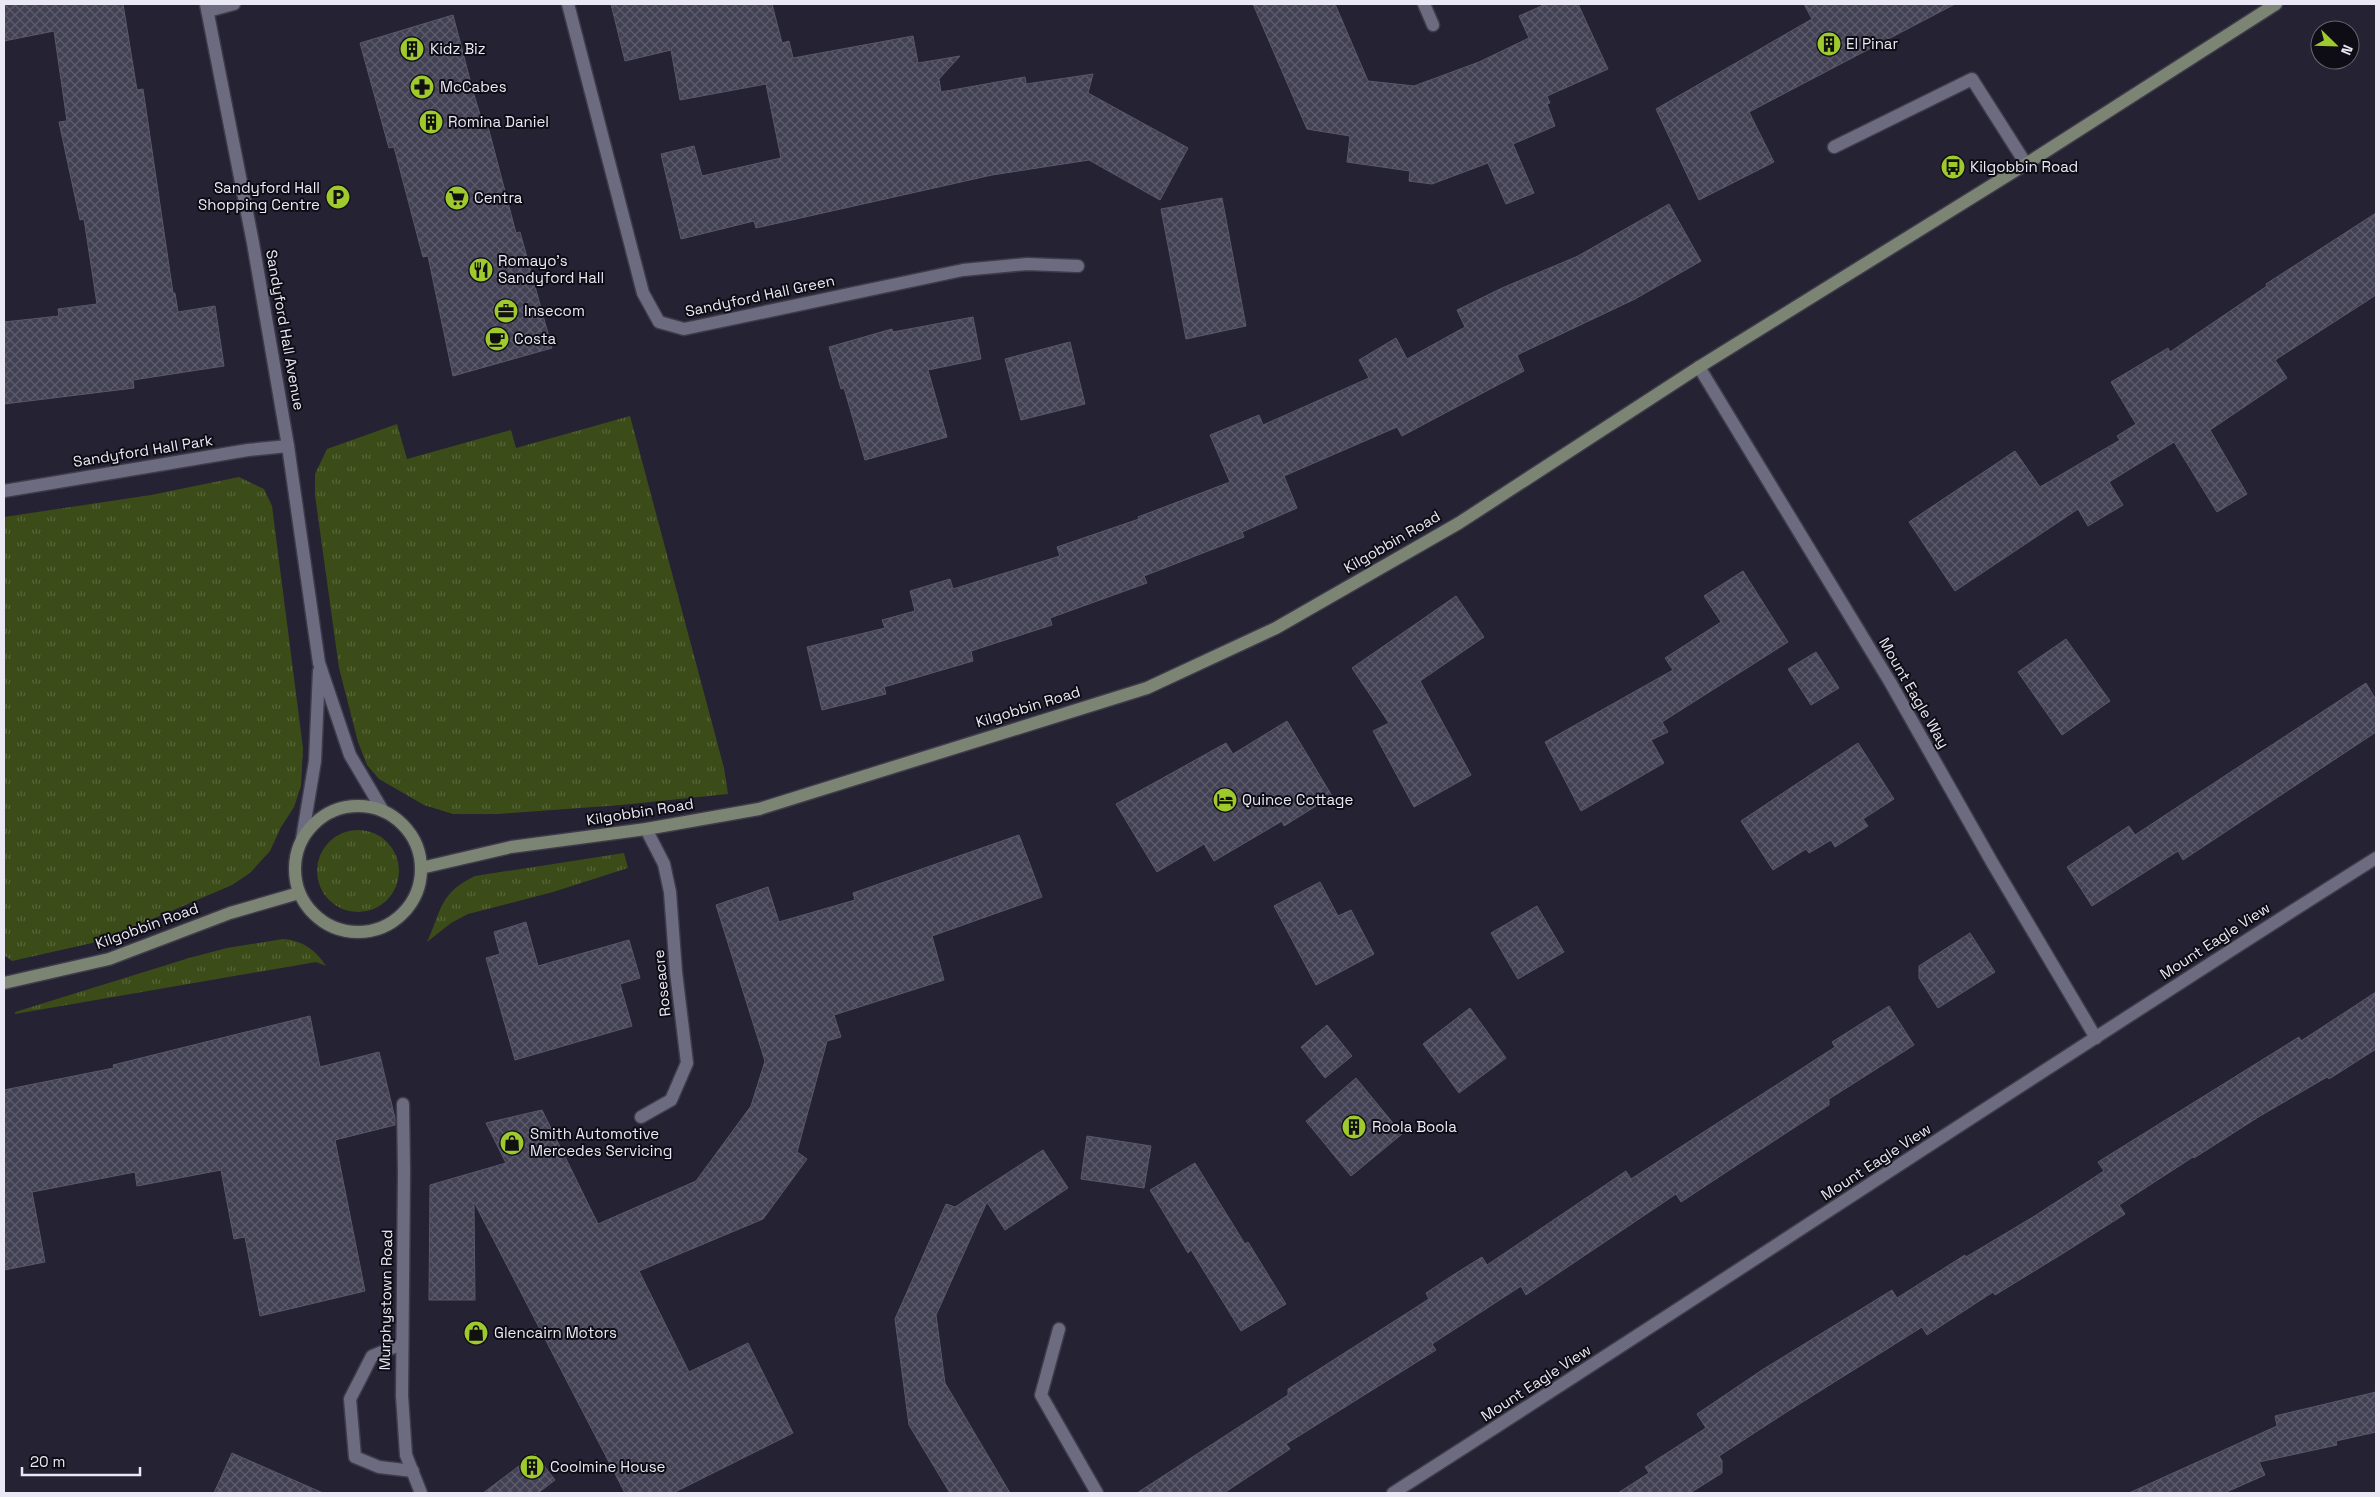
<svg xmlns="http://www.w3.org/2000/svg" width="2380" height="1497" viewBox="0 0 2380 1497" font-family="'Space Grotesk',sans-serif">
  <defs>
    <pattern id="grass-tufts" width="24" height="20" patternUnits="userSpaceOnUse" patternTransform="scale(1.25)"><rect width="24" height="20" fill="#3c4c18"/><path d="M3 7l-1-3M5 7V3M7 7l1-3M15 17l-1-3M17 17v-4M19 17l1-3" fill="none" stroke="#58663a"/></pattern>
    <pattern id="building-cross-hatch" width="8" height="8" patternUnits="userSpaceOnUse" patternTransform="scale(1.25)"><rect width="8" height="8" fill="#424053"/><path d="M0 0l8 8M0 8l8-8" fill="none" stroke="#5d5c6c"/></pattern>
  </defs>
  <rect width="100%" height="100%" fill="#252234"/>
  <!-- grass -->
  <g fill="url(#grass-tufts)">
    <polygon points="630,416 724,768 728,794 621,805 498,814 453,814 424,805 379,779 367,765 358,742 339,668 315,495 315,474 327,449 397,424 407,459 511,430 516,448"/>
    <polygon points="239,477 264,489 272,506 303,748 301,786 294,807 281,827 270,851 250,873 232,885 101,941 12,961 4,955 4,517 151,495"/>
    <circle cx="358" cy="871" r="41"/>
    <path d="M 624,853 L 628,868 L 553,892 L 468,914 L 451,923 L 427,942 C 442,910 439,893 475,876 Z"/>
    <path d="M 283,939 C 302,940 316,950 326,966 L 316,962 L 15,1014 L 15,1012 L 189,958 L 227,948 Z"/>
  </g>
  <!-- building -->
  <g fill="url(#building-cross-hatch)" stroke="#5a576c">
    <polygon points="4,4 123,4 137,90 143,89 173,293 175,293 178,312 215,306 224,366 133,380 134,388 4,404 4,322 59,316 58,309 97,304 84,219 80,220 59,122 67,121 54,31 4,41"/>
    <polygon points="611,4 772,4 782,43 789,41 793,58 913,36 918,63 960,56 939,79 941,92 1025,77 1026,84 1093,74 1088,93 1188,148 1160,200 1089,160 992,175 756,228 754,221 681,239 661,154 694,146 702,176 781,158 766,84 680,100 671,50 625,61"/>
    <polygon points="1253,4 1335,4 1368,81 1414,86 1479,62 1529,38 1519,16 1546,4 1578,4 1608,69 1547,96 1550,103 1547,104 1555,126 1513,144 1534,193 1506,204 1488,163 1432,184 1409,181 1410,171 1347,162 1350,136 1307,129"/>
    <polygon points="1804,4 1955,4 1749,112 1774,162 1699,200 1656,109 1812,19"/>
    <polygon points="453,15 474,95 483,124 487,123 516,233 520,232 552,348 453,376 428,256 423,257 394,147 389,148 360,43"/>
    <polygon points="1222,198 1246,326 1186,339 1161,209"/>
    <polygon points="1669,204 1701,261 1635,299 1517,355 1524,371 1402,436 1397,427 1284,476 1297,508 1242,532 1244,537 1144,576 1147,583 1050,618 1052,625 971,651 973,661 884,687 886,694 822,710 807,647 885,628 882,620 915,611 910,591 950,579 953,589 1060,556 1057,547 1139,519 1138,517 1230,482 1210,435 1259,415 1263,425 1369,378 1359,360 1396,338 1407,359 1465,327 1457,310 1502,288 1578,256"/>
    <polygon points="2376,213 2376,295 2275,360 2287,378 2210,430 2247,494 2217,512 2174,442 2109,482 2123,505 2088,526 2078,509 1955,591 1909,522 2015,451 2040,487 2120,440 2117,436 2136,424 2111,382 2168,348 2170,352 2267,286 2266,284"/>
    <polygon points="973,317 981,359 928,370 947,437 865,460 844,388 841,389 829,347 892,329 893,332"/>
    <polygon points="1070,342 1085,404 1021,420 1005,359"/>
    <polygon points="1743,571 1788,642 1662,722 1668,732 1651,740 1664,763 1581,811 1545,742 1673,670 1665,658 1721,622 1704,596"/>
    <polygon points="1456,596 1484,637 1420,681 1471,775 1414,807 1373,731 1389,723 1352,668"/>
    <polygon points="2066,639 2110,701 2062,735 2018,672"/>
    <polygon points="1816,652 1839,688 1811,705 1788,669"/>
    <polygon points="2366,683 2376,700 2376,732 2183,860 2178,851 2092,906 2067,867 2129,826 2135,835"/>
    <polygon points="1287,721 1332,796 1284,826 1282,821 1214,861 1204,844 1157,872 1116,804 1226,743 1233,754"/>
    <polygon points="1858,743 1894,799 1863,819 1868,826 1835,847 1831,840 1809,853 1806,849 1773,870 1741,821"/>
    <polygon points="1019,835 1042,897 932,936 944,980 834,1015 841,1037 827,1041 797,1152 807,1159 763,1219 639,1271 689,1372 748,1343 793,1433 673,1493 625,1493 474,1202 475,1300 429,1300 430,1185 506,1163 486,1123 542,1110 598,1224 696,1181 751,1106 765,1061 716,905 768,887 779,922 855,900 853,893"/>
    <polygon points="1320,882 1338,916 1351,910 1374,954 1316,985 1274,906"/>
    <polygon points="1537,906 1564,952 1518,979 1491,933"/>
    <polygon points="526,922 538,966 629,940 640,978 620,984 632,1026 515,1060 486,958 500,954 494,932"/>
    <polygon points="1970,933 1995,972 1938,1008 1919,978 1919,966"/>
    <polygon points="2376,992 2376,1049 2329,1079 2327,1077 2260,1116 2194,1158 2193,1157 2119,1205 2125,1214 2062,1254 1995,1295 1993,1292 1927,1335 1922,1327 1785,1413 1719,1456 1722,1461 1722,1473 1690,1493 1618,1493 1649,1473 1645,1467 1706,1428 1697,1414 1762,1370 1892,1290 1897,1298 1965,1255 1966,1257 2033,1217 2104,1171 2098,1162 2299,1037 2301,1041"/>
    <polygon points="1889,1006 1914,1045 1829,1099 1829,1105 1737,1165 1681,1202 1676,1194 1526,1295 1521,1286 1432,1344 1436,1350 1286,1444 1290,1449 1224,1493 1137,1493 1288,1395 1288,1389 1429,1299 1426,1293 1453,1275 1482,1257 1487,1265 1626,1171 1631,1179 1835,1047 1832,1042"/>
    <polygon points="1470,1008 1506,1058 1459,1093 1423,1044"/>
    <polygon points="310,1016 320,1067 379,1052 395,1118 395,1125 335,1140 365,1291 260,1316 245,1237 234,1239 221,1170 137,1186 135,1172 32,1192 45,1262 4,1270 4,1090 114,1068 113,1065"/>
    <polygon points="1327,1025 1352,1056 1325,1078 1301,1047"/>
    <polygon points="1356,1078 1402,1134 1351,1176 1306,1121"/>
    <polygon points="1087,1136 1151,1146 1144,1188 1081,1179"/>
    <polygon points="1043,1150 1068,1188 1005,1230 987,1202 936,1315 945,1383 1010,1493 950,1493 909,1425 895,1319 946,1204 955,1207"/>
    <polygon points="1195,1163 1245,1244 1248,1242 1286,1304 1241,1331 1191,1250 1188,1253 1150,1190"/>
    <polygon points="2376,1392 2376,1432 2336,1441 2337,1445 2259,1462 2265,1475 2224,1493 2129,1493 2277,1426 2275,1416"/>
    <polygon points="232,1453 323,1493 214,1493"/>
    <polygon points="535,1454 555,1480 538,1493 483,1493"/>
  </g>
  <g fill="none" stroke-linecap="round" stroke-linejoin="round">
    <defs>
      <g id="street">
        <polyline points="206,4 253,243 288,446 319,663 350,755 383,811"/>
        <polyline points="568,4 643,293 659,322 684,329 963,270 1027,264 1078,266"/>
        <polyline points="1424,4 1433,25"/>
        <polyline points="208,11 234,4"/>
        <polyline points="1834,147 1972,79 2026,164"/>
        <polyline points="1699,367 1890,682 1993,864 2096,1038"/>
        <polyline points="4,491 248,450 288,446"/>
        <polyline points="302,839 315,761 319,671"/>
        <polyline points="403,1104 404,1172 402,1396 406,1455 421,1493"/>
        <polyline points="641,1117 671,1100 687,1063 676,972 670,892 664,864 646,829"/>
        <polyline points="1059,1329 1041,1395 1097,1493"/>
        <polyline points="402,1344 372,1356 350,1399 355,1457 379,1467 413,1471"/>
        <path d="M 1393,1493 C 1722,1283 2046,1066 2376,858"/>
      </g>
      <g id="secondary">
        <circle cx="358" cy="869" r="63"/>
        <polyline points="421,868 511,847 646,829 759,809 1147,688 1276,628 1459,523 1699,367 2026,164 2276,4"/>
        <polyline points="4,983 109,959 230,913 299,893"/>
      </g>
    </defs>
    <!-- street casing -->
    <use href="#street" stroke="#3e3c4b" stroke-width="15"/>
    <!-- secondary casing -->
    <use href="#secondary" stroke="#3e3c4b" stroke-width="15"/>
    <!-- street -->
    <use href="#street" stroke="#6d6b80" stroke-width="12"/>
    <!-- secondary -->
    <use href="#secondary" stroke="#7c8573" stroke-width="12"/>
  </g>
  <!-- icons -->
  <defs>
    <symbol id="building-disc" viewBox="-11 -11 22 22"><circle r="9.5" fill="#9fca2d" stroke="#0e0d15"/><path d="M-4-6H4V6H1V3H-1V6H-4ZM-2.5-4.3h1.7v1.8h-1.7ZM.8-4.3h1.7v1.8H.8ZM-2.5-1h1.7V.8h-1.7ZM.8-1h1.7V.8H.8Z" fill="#111"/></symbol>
    <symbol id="pharmacy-disc" viewBox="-11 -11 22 22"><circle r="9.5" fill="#9fca2d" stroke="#0e0d15"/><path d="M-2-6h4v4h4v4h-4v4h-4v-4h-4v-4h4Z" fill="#111"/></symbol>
    <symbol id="bus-disc" viewBox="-11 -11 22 22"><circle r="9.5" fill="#9fca2d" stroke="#0e0d15"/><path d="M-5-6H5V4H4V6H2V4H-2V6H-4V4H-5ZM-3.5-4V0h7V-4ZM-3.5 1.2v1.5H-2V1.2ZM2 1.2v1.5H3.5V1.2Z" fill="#111"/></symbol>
    <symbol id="parking-disc" viewBox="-11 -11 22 22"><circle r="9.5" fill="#9fca2d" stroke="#0e0d15"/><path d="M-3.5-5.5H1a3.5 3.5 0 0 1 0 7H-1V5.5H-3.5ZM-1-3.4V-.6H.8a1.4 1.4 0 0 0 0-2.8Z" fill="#111"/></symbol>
    <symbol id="supermarket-disc" viewBox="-11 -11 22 22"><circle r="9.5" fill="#9fca2d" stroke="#0e0d15"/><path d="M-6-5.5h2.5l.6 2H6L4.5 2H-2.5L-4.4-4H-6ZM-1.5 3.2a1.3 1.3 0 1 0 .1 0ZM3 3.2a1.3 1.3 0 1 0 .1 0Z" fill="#111"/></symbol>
    <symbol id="restaurant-disc" viewBox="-11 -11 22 22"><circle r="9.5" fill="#9fca2d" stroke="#0e0d15"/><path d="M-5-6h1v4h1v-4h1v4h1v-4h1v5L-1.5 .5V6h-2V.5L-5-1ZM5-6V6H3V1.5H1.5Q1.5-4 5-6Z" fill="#111"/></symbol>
    <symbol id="office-disc" viewBox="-11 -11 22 22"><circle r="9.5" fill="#9fca2d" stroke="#0e0d15"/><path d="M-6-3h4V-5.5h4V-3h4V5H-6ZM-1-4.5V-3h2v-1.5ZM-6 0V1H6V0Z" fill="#111"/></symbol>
    <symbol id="cafe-disc" viewBox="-11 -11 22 22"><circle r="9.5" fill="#9fca2d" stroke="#0e0d15"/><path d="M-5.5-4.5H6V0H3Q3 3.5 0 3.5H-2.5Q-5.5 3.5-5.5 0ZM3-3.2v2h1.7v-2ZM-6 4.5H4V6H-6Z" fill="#111"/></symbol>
    <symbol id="hotel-disc" viewBox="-11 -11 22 22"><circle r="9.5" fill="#9fca2d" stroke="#0e0d15"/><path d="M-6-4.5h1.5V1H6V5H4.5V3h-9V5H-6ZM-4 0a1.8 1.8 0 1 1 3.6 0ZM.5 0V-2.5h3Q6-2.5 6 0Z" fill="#111"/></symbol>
    <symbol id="shop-disc" viewBox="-11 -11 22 22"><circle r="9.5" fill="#9fca2d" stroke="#0e0d15"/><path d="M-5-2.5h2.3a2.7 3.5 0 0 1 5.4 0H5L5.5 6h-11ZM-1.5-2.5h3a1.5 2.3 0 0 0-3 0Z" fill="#111"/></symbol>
  </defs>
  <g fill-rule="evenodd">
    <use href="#building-disc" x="1815" y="30" width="28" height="28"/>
    <use href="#building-disc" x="398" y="35" width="28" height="28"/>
    <use href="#pharmacy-disc" x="408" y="73" width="28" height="28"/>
    <use href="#building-disc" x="417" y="108" width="28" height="28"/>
    <use href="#bus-disc" x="1939" y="153" width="28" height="28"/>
    <use href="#parking-disc" x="324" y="183" width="28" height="28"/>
    <use href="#supermarket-disc" x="443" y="184" width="28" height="28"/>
    <use href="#restaurant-disc" x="467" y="256" width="28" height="28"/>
    <use href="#office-disc" x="492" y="297" width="28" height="28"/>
    <use href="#cafe-disc" x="483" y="325" width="28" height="28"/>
    <use href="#hotel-disc" x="1211" y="786" width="28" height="28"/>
    <use href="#building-disc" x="1340" y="1113" width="28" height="28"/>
    <use href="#shop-disc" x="498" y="1129" width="28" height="28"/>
    <use href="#shop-disc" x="462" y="1319" width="28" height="28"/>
    <use href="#building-disc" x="518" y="1453" width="28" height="28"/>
  </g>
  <g text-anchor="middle" stroke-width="4" stroke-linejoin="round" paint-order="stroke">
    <!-- poi labels -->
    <g font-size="15" fill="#e9e8f4" stroke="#0e0d15" text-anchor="start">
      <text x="1846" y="49">El Pinar</text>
      <text x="430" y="54">Kidz Biz</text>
      <text x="440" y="92">McCabes</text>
      <text x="448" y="127">Romina Daniel</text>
      <text x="1970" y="172">Kilgobbin Road</text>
      <text x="320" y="193" text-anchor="end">Sandyford Hall<tspan x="320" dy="17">Shopping Centre</tspan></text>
      <text x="474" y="203">Centra</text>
      <text x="498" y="266">Romayo's<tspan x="498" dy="17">Sandyford Hall</tspan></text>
      <text x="524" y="316">Insecom</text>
      <text x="514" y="344">Costa</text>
      <text x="1242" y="805">Quince Cottage</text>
      <text x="1372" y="1132">Roola Boola</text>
      <text x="530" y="1139">Smith Automotive<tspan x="530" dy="17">Mercedes Servicing</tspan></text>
      <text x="494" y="1338">Glencairn Motors</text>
      <text x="550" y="1472">Coolmine House</text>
    </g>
    <!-- street labels -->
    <g font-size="15" fill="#e9e8f4" stroke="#0e0d15">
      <text transform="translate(760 296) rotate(-12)" y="5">Sandyford Hall Green</text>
      <text transform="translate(285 330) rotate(80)" y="5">Sandyford Hall Avenue</text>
      <text transform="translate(143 451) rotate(-9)" y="5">Sandyford Hall Park</text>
      <text transform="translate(1392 542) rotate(-30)" y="5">Kilgobbin Road</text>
      <text transform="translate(1914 693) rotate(60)" y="5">Mount Eagle Way</text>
      <text transform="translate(1028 707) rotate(-17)" y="5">Kilgobbin Road</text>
      <text transform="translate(640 812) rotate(-9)" y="5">Kilgobbin Road</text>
      <text transform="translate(147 926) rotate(-20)" y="5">Kilgobbin Road</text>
      <text transform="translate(2215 941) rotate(-33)" y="5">Mount Eagle View</text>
      <text transform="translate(662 983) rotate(-96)" y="5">Roseacre</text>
      <text transform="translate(1876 1162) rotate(-33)" y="5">Mount Eagle View</text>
      <text transform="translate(386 1300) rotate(-89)" y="5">Murphystown Road</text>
      <text transform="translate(1536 1383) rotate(-33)" y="5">Mount Eagle View</text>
    </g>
  </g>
  <!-- border -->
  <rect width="2380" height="1497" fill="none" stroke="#e9e8f4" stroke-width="10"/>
  <!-- north arrow -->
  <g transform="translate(2335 45) rotate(113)"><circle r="24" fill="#0e0d15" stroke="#66656e"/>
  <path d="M0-4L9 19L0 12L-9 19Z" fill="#9fca2d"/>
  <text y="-8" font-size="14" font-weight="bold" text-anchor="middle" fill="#e9e8f4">N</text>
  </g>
  <!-- scale -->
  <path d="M22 1467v8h118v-8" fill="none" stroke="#e9e8f4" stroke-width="2.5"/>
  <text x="30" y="1467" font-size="15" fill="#e9e8f4" stroke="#0e0d15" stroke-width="4" paint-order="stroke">20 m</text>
</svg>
